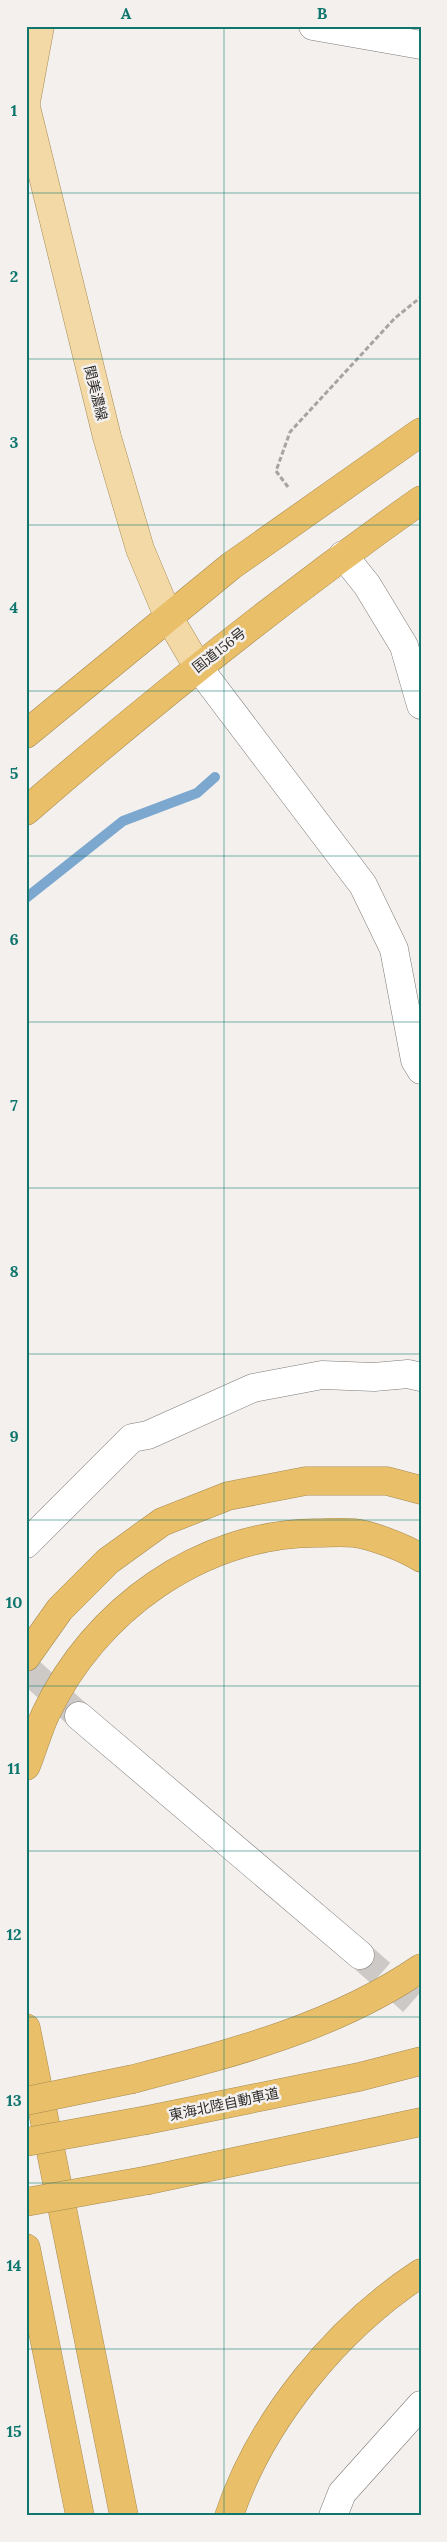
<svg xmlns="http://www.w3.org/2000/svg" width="447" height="2542" viewBox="0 0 447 2542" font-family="Lora,'Noto Sans JP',serif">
  <rect width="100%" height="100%" fill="#f3f0ee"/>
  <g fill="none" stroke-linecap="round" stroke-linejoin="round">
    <!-- stream -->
    <polyline stroke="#7ca7cf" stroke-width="10" points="26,898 123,821 197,793 215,777"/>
    <!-- minor-tunnel -->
    <g stroke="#ccc9c7" stroke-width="28" stroke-dasharray="28 14" stroke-linecap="butt">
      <polyline points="26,1668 79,1716"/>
      <polyline points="360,1955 421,2009"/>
    </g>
    <defs>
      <g id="minor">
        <polyline points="313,26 421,45"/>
        <polyline points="343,555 367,585 404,646 421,705"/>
        <polyline points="198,667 363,885 394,949 415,1060 421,1070"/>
        <polyline points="26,1544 132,1438 148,1435 253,1388 322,1375 374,1377 408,1374 421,1377"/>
        <polyline points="79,1716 360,1955"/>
        <polyline points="333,2516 342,2493 421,2405"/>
      </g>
      <g id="major">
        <polyline points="26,102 40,26"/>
        <polyline points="26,107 107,437 140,549 168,616 198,667"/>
      </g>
      <g id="highway">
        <polyline points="26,734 231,566 421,432"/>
        <path d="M 26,811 C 153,701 284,597 421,500"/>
        <polyline points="26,1657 60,1609 108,1561 162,1522 228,1496 306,1481 387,1481 421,1490"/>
        <path d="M 26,1766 C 33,1749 38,1730 46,1713 C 95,1610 200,1534 316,1533 C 328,1533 341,1532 354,1533 C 372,1535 405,1548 421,1558"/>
        <polyline points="26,2028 124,2516"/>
        <path d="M 133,2079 C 233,2053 335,2027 421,1968"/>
        <polyline points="147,2120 359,2077 421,2061"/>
        <polyline points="149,2180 421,2122"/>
        <polyline points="26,2248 80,2516"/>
        <path d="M 229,2516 C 261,2420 337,2328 421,2273"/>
      </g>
    </defs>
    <!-- minor casing -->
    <use href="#minor" stroke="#7e7b79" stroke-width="29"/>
    <!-- major casing -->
    <use href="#major" stroke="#a88c54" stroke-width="29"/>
    <!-- highway casing -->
    <use href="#highway" stroke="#a88c54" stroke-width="29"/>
    <!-- path -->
    <polyline stroke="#a7a4a3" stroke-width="3" stroke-dasharray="5 2.5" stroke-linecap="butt" points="288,487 276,471 290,432 395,318 421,297"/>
    <!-- minor -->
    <use href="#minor" stroke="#fff" stroke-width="28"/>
    <!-- major -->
    <use href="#major" stroke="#f2d9a5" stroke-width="28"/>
    <!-- highway -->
    <use href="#highway" stroke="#e9bf69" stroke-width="28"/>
    <defs>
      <g id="highway-bridge">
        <polyline points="26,2101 133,2079"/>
        <polyline points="26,2142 147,2120"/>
        <polyline points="26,2202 149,2180"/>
      </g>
    </defs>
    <!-- highway-bridge casing -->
    <use href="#highway-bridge" stroke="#a88c54" stroke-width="29" stroke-linecap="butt"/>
    <!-- highway-bridge -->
    <use href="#highway-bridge" stroke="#e9bf69" stroke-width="28"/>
  </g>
  <!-- grid -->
  <path fill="none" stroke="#0f766e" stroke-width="1" stroke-opacity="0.55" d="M 224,26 L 224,2516M 26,193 L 421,193M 26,359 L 421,359M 26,525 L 421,525M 26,691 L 421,691M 26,856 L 421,856M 26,1022 L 421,1022M 26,1188 L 421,1188M 26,1354 L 421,1354M 26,1520 L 421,1520M 26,1686 L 421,1686M 26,1851 L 421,1851M 26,2017 L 421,2017M 26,2183 L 421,2183M 26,2349 L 421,2349"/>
  <g text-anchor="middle" stroke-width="5" stroke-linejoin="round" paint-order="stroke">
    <!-- street labels -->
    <g font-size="14" fill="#2e2d2c" stroke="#f3f0ee">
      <text transform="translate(96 393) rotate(76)" y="5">関美濃線</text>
      <text transform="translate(219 650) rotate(-38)" y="5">国道156号</text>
      <text transform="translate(224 2104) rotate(-12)" y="5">東海北陸自動車道</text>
    </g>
  </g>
  <!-- border -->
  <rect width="447" height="2542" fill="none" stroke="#f3f0ee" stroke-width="55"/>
  <rect x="28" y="28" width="392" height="2486" fill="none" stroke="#0f766e" stroke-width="2"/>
  <g font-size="16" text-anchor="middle" font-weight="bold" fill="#0f766e">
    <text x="126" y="19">A</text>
    <text x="322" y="19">B</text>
    <text x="14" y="116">1</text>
    <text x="14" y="282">2</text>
    <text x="14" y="448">3</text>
    <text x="14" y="613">4</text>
    <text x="14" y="779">5</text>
    <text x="14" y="945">6</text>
    <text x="14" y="1111">7</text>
    <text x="14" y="1277">8</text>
    <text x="14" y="1442">9</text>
    <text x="14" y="1608">10</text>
    <text x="14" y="1774">11</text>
    <text x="14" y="1940">12</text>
    <text x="14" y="2106">13</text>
    <text x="14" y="2271">14</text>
    <text x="14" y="2437">15</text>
  </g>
</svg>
